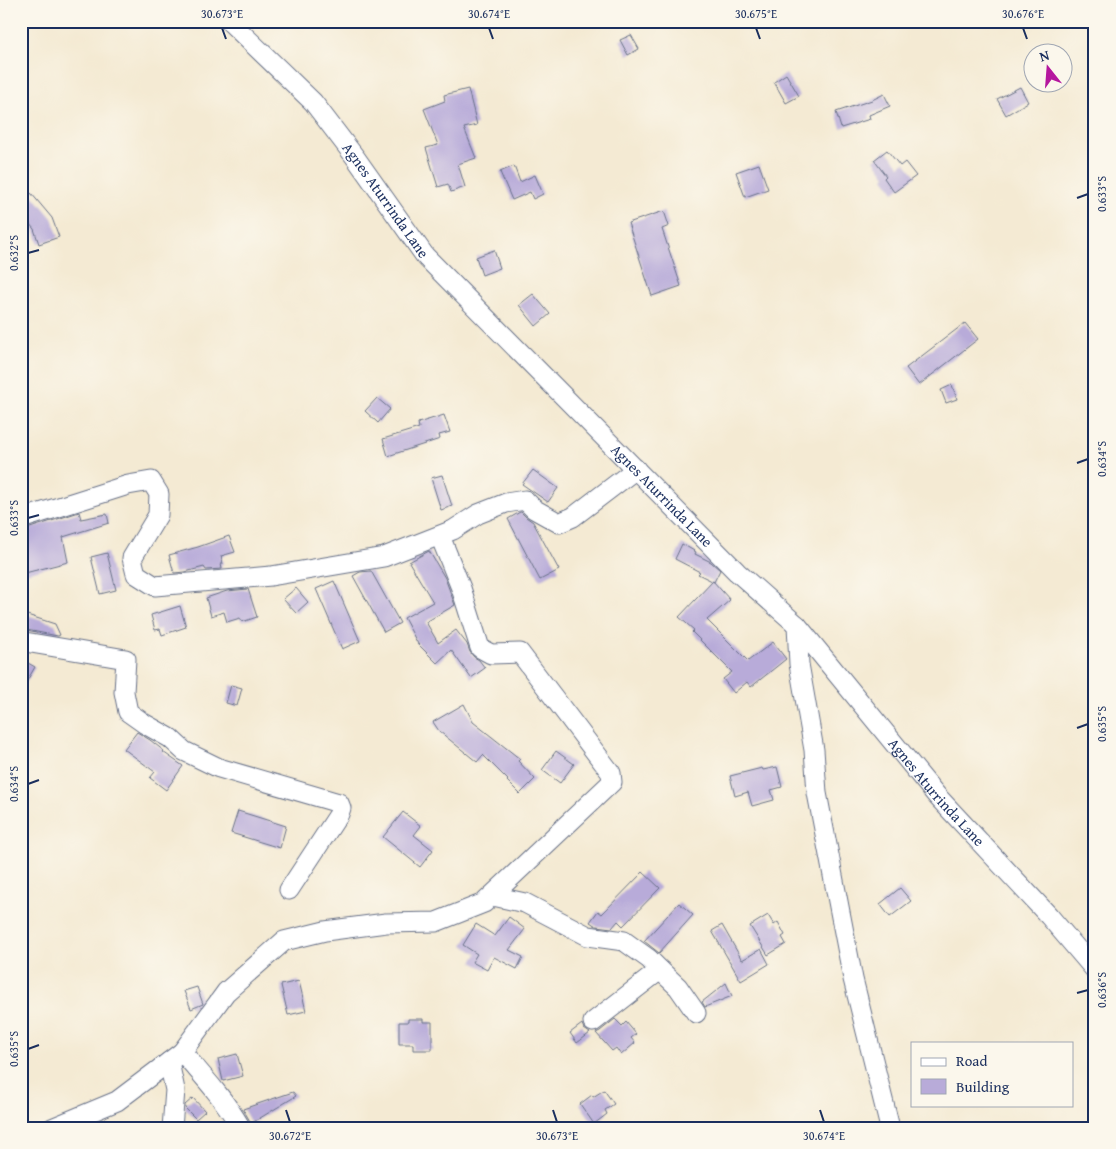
<svg xmlns="http://www.w3.org/2000/svg" width="1116" height="1149" viewBox="0 0 1116 1149" font-family="'Gentium Book Plus',serif">
  <rect width="100%" height="100%" fill="#fbf7ec"/>
  <filter id="ink" filterUnits="userSpaceOnUse"><feTurbulence type="fractalNoise" baseFrequency=".02" numOctaves="2"/><feDisplacementMap in="SourceGraphic" scale="10" xChannelSelector="R" yChannelSelector="G"/><feConvolveMatrix kernelMatrix="1 2 1 2 8 2 1 2 1" color-interpolation-filters="sRGB"/></filter>
  <filter id="wash" filterUnits="userSpaceOnUse"><feTurbulence type="fractalNoise" baseFrequency=".0096" numOctaves="4" result="noise"/><feDisplacementMap in="SourceGraphic" scale="20" xChannelSelector="R" yChannelSelector="G"/><feGaussianBlur stdDeviation="1.12" result="paint"/><feColorMatrix in="noise" values="0 0 0 0 0 0 0 0 0 0 0 0 0 0 0 0 0 1.4 0 .05"/><feComposite in="paint" operator="in"/></filter>
  <g filter="url(#wash)">
    <rect width="100%" height="100%" fill="#f4ead3"/>
    <g id="blocks">
      <!-- building -->
      <g fill="#b8abd9">
        <polygon points="631,35 639,49 628,55 620,40"/>
        <polygon points="786,74 799,96 786,103 774,82"/>
        <polygon points="1020,87 1028,102 1006,115 997,99"/>
        <polygon points="468,89 477,125 464,128 476,158 458,164 465,187 451,192 448,184 438,187 426,148 438,145 424,109 445,101 444,95"/>
        <polygon points="884,94 890,106 869,115 870,119 841,128 836,112 872,100"/>
        <polygon points="887,150 900,166 905,162 916,176 894,192 884,178 886,176 874,160"/>
        <polygon points="759,164 768,189 745,197 736,172"/>
        <polygon points="514,166 520,182 535,175 543,194 533,199 530,192 512,200 500,172"/>
        <polygon points="31,193 52,218 59,237 39,244 34,229 21,214 21,201"/>
        <polygon points="664,211 669,226 662,229 681,286 652,296 628,223"/>
        <polygon points="494,250 500,268 482,275 476,257"/>
        <polygon points="533,294 550,314 536,326 519,305"/>
        <polygon points="965,323 978,339 919,385 906,368"/>
        <polygon points="952,385 957,399 946,403 941,390"/>
        <polygon points="377,398 390,409 378,423 365,411"/>
        <polygon points="444,415 450,432 439,435 440,439 388,456 383,439 419,428 418,423"/>
        <polygon points="533,470 558,488 548,502 522,484"/>
        <polygon points="442,475 452,506 441,510 431,478"/>
        <polygon points="79,512 81,519 107,514 109,523 63,537 68,562 25,573 21,555 21,539 27,538 24,530"/>
        <polygon points="520,512 521,512 526,517 533,522 559,570 540,580 508,519"/>
        <polygon points="229,536 235,552 221,556 223,564 221,564 222,569 206,570 204,567 185,572 174,573 169,555 198,547"/>
        <polygon points="682,544 696,552 695,554 711,562 720,570 714,582 698,574 700,572 675,559"/>
        <polygon points="429,551 445,578 455,605 426,622 438,643 456,630 467,644 470,652 474,657 479,660 485,668 471,678 451,650 437,663 418,644 404,618 433,602 409,562"/>
        <polygon points="107,553 116,590 100,594 91,557"/>
        <polygon points="371,571 400,623 384,632 353,576 360,572"/>
        <polygon points="334,581 360,641 342,649 316,589"/>
        <polygon points="713,581 730,600 707,620 748,661 773,642 786,659 751,687 747,682 734,693 723,679 732,672 692,632 694,630 679,617"/>
        <polygon points="296,588 308,602 296,613 283,599"/>
        <polygon points="248,589 257,617 242,622 240,618 227,622 224,612 211,616 206,598 227,591"/>
        <polygon points="180,606 186,627 162,635 160,629 155,630 151,615"/>
        <polygon points="21,613 55,624 60,635 58,636 21,629"/>
        <polygon points="21,659 35,667 21,691"/>
        <polygon points="231,685 242,688 237,706 226,703"/>
        <polygon points="464,704 473,722 520,759 518,761 535,779 520,794 507,781 508,780 483,755 477,762 439,731 433,722"/>
        <polygon points="137,732 150,740 164,751 163,752 183,766 166,790 150,778 155,772 124,749"/>
        <polygon points="556,751 574,764 560,783 542,770"/>
        <polygon points="777,767 782,787 771,790 774,800 752,806 748,792 735,796 730,776 762,768 763,770"/>
        <polygon points="238,811 286,826 280,848 231,833"/>
        <polygon points="403,812 421,826 414,835 433,850 420,867 383,837"/>
        <polygon points="643,872 660,888 623,926 618,921 612,928 596,926 590,922 598,911 602,914"/>
        <polygon points="900,888 911,901 890,917 880,904"/>
        <polygon points="679,903 693,915 659,953 644,941"/>
        <polygon points="768,915 774,925 778,922 785,935 782,937 786,944 768,955 750,926"/>
        <polygon points="509,917 525,929 509,950 523,957 517,969 494,957 487,970 472,962 477,954 463,945 476,924 495,936"/>
        <polygon points="722,925 742,960 761,949 769,964 741,981 712,931"/>
        <polygon points="299,981 306,1011 288,1015 281,985"/>
        <polygon points="726,983 732,996 705,1007 702,1002"/>
        <polygon points="197,987 203,1004 191,1009 184,991"/>
        <polygon points="408,1019 423,1019 423,1022 432,1022 432,1050 413,1050 413,1044 399,1044 399,1022 408,1022"/>
        <polygon points="615,1019 622,1026 626,1022 636,1034 631,1038 635,1043 621,1055 616,1048 612,1051 596,1033 600,1031"/>
        <polygon points="582,1024 584,1029 590,1033 577,1043 570,1033"/>
        <polygon points="237,1054 243,1076 223,1081 218,1059"/>
        <polygon points="604,1090 614,1104 605,1110 607,1114 594,1124 580,1104 592,1095 593,1097"/>
        <polygon points="293,1092 296,1096 252,1123 251,1123 243,1109"/>
        <polygon points="193,1098 205,1111 196,1119 185,1108 185,1105"/>
      </g>
    </g>
  </g>
  <g filter="url(#ink)">
    <use href="#blocks" fill-opacity="0" stroke="#677087" stroke-width="1"/>
    <g fill="none" stroke-linecap="round" stroke-linejoin="round">
      <defs>
        <g id="minor">
          <path id="s1" d="M 229,21 L 313,102 L 355,157 L 425,256 L 737,572 L 797,625 L 937,796 L 1049,916 L 1095,970"/>
          <polyline points="21,519 128,485 151,481 159,494 158,515 132,558 136,574 155,586 271,576 384,557 453,530 478,514 506,503 525,500 534,509 559,523 573,517 636,469"/>
          <polyline points="797,625 799,664 814,750 817,793 853,979 890,1128"/>
          <polyline points="21,640 25,642 126,659 124,692 128,712 145,724 170,738 184,751 219,768 339,803 341,808 339,814 289,890"/>
          <polyline points="493,896 525,903 588,936 624,941 649,959 660,970 678,987 696,1013"/>
          <polyline points="593,1022 660,970"/>
          <path d="M 182,1052 C 203,1076 225,1100 241,1128"/>
          <polyline points="169,1062 175,1090 172,1128"/>
          <polyline points="52,1128 117,1101 182,1052 226,992 284,941 325,931 386,923 436,922 484,903 612,782 611,773 520,653 491,654 480,648 461,588 440,536"/>
        </g>
      </defs>
      <!-- minor casing -->
      <use href="#minor" stroke="#677087" stroke-width="21"/>
      <!-- minor -->
      <use href="#minor" stroke="#fff" stroke-width="19"/>
    </g>
  </g>
  <!-- ticks -->
  <path fill="none" stroke="#1b2f5e" stroke-width="2" d="M 222,28 L 226,39M 489,28 L 493,39M 756,28 L 760,39M 1023,28 L 1027,39M 1077,198 L 1088,194M 28,253 L 39,250M 1077,463 L 1088,459M 28,518 L 39,515M 1077,728 L 1088,724M 28,784 L 39,780M 1077,993 L 1088,990M 28,1049 L 39,1045M 286,1110 L 290,1122M 553,1110 L 557,1122M 820,1110 L 824,1122"/>
  <g text-anchor="middle" stroke-width="4" stroke-linejoin="round" paint-order="stroke">
    <!-- street labels -->
    <g font-size="15" fill="#1b2f5e" stroke="#fbf7ec">
      <text dy="5" stroke="none"><textPath href="#s1" startOffset="239">Agnes Aturrinda Lane</textPath></text>
      <text dy="5" stroke="none"><textPath href="#s1" startOffset="644">Agnes Aturrinda Lane</textPath></text>
      <text dy="5" stroke="none"><textPath href="#s1" startOffset="1049">Agnes Aturrinda Lane</textPath></text>
    </g>
  </g>
  <!-- margin -->
  <rect width="1116" height="1149" fill="none" stroke="#fbf7ec" stroke-width="55"/>
  <!-- legend -->
  <rect x="911" y="1042" width="162" height="65" fill="#fbf7ec" stroke="#a1a7b3"/>
  <rect x="921" y="1058" width="25" height="8" fill="#ffffff" stroke="#a1a7b3"/>
  <text x="956" y="1066" font-size="15" fill="#1b2f5e">Road</text>
  <rect x="921" y="1079" width="25" height="15" fill="#b8abd9" stroke="#a1a7b3"/>
  <text x="956" y="1092" font-size="15" fill="#1b2f5e">Building</text>
  <!-- north arrow -->
  <g transform="translate(1048 68) rotate(343)"><circle r="24" fill="#fbf7ec" stroke="#a1a7b3"/>
  <path d="M0-4L9 19L0 12L-9 19Z" fill="#b5179e"/>
  <text y="-8" font-size="14" font-weight="bold" text-anchor="middle" fill="#1b2f5e">N</text>
  </g>
  <rect x="28" y="28" width="1060" height="1094" fill="none" stroke="#1b2f5e" stroke-width="2"/>
  <g font-size="12" text-anchor="middle" fill="#1b2f5e">
    <text x="222" y="18">30.673°E</text>
    <text x="489" y="18">30.674°E</text>
    <text x="756" y="18">30.675°E</text>
    <text x="1023" y="18">30.676°E</text>
    <text transform="translate(1102 194) rotate(-90)" y="4">0.633°S</text>
    <text transform="translate(14 253) rotate(-90)" y="4">0.632°S</text>
    <text transform="translate(1102 459) rotate(-90)" y="4">0.634°S</text>
    <text transform="translate(14 518) rotate(-90)" y="4">0.633°S</text>
    <text transform="translate(1102 724) rotate(-90)" y="4">0.635°S</text>
    <text transform="translate(14 784) rotate(-90)" y="4">0.634°S</text>
    <text transform="translate(1102 990) rotate(-90)" y="4">0.636°S</text>
    <text transform="translate(14 1049) rotate(-90)" y="4">0.635°S</text>
    <text x="290" y="1140">30.672°E</text>
    <text x="557" y="1140">30.673°E</text>
    <text x="824" y="1140">30.674°E</text>
  </g>
</svg>
